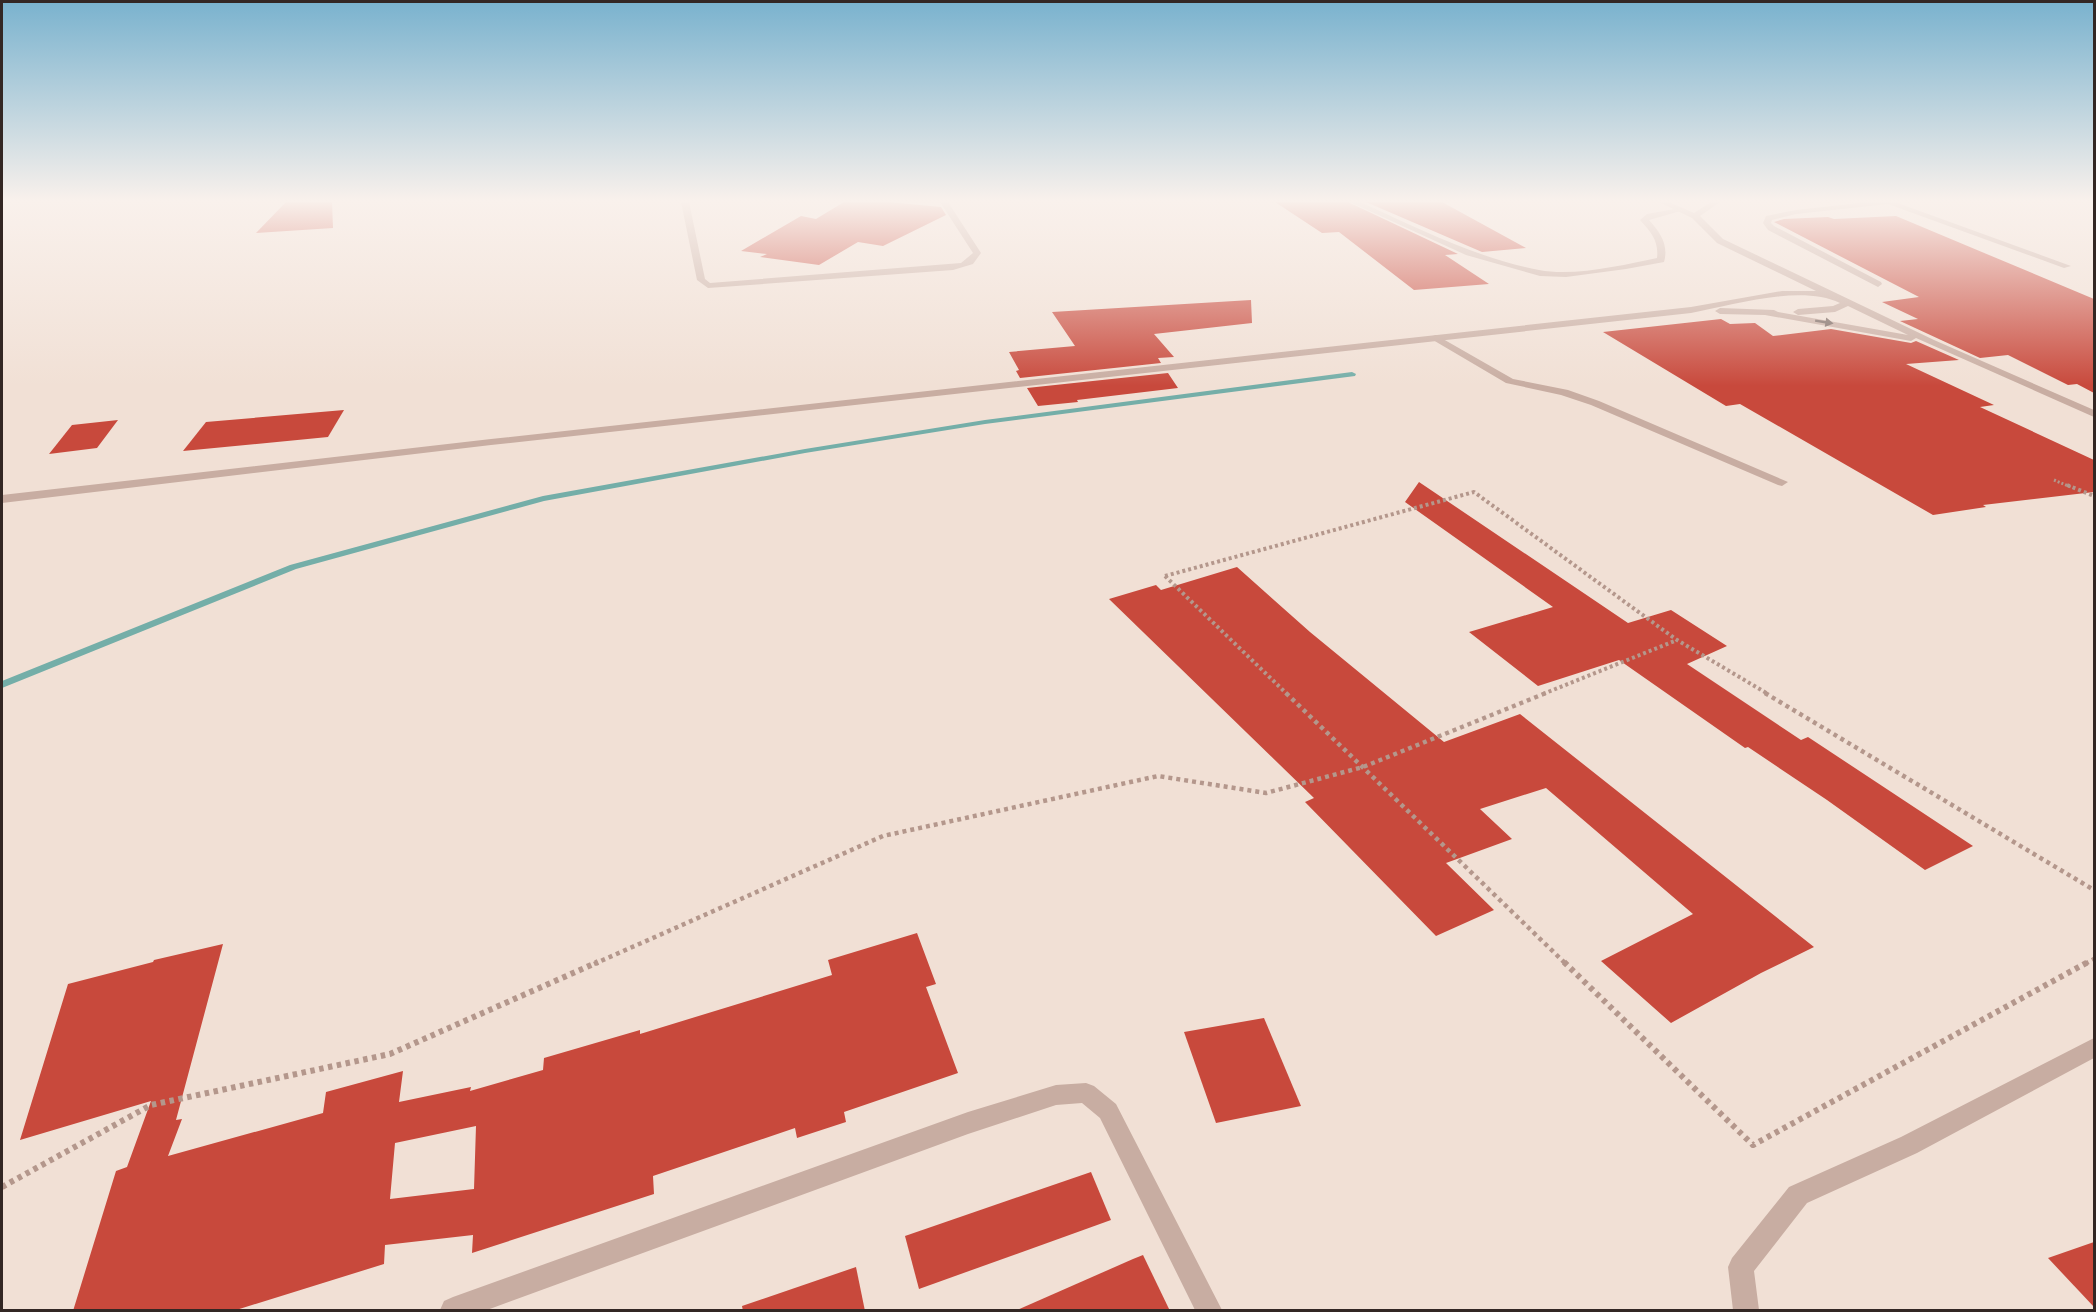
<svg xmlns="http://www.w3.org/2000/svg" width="2096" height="1312" viewBox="0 0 2096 1312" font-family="Barlow,sans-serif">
  <rect width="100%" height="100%" fill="#f1e0d5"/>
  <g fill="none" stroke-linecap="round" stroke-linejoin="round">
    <!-- stream -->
    <polygon fill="#74aea8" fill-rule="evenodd" points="1352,372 1356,374 1355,376 985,424 805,453 544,501 296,569 2,688 2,681 290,565 543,496 805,449 985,420"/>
  </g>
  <!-- building -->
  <g fill="#c8493c" fill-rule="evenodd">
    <polygon points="286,202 332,202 333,228 256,233"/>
    <polygon points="844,202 888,202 941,207 946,215 883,246 858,242 819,265 760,257 767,254 741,251 801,216 816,219"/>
    <polygon points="1275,202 1348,202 1458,254 1445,255 1489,284 1414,290 1339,232 1322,233"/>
    <polygon points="1366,202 1442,202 1526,248 1482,252"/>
    <polygon points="1896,216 2094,299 2094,393 2077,384 2068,385 2008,355 1980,358 1900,321 1918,319 1882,302 1919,297 1774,222 1784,219 1828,217 1834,219"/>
    <polygon points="1251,300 1252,323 1154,334 1174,357 1158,358 1161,363 1020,378 1016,371 1019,370 1009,352 1075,346 1052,312"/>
    <polygon points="1721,319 1730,324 1755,323 1773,336 1831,329 1911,343 1916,341 1959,360 1906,364 1994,405 1980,407 2094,460 2094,492 1983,505 1986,507 1933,515 1740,404 1726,406 1603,332"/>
    <polygon points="1168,373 1178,388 1077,400 1078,402 1038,406 1027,388"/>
    <polygon points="344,410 328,437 183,451 206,422"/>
    <polygon points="118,420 97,448 49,454 72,425"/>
    <polygon points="1419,482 1628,623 1671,610 1727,646 1687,664 1801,740 1808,737 1973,846 1925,870 1827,800 1748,747 1745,748 1619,660 1538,686 1469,632 1553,607 1405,502"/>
    <polygon points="1237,567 1310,632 1444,742 1520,714 1814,947 1761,973 1671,1023 1601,961 1693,914 1546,788 1480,809 1512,839 1446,863 1494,910 1436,936 1305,802 1314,798 1109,599 1156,585 1161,590"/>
    <path d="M 917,933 L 936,984 L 926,987 L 958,1073 L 844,1112 L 846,1122 L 797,1138 L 795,1128 L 653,1176 L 654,1194 L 472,1253 L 473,1235 L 385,1245 L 384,1264 L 233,1311 L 73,1311 L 116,1171 L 127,1167 L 151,1101 L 20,1140 L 68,984 L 153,962 L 154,960 L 223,944 L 176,1120 L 182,1119 L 168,1156 L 323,1113 L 326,1092 L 403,1071 L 399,1102 L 471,1087 L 470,1091 L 543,1070 L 544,1058 L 640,1030 L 640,1034 L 832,975 L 828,960 ZM 476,1126 L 474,1189 L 390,1199 L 395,1143 Z"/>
    <polygon points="1264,1018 1301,1106 1216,1123 1184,1032"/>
    <polygon points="1091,1172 1111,1220 919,1289 905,1236"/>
    <polygon points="2094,1242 2094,1307 2048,1258"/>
    <polygon points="1143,1255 1170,1311 1015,1311 1133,1259"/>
    <polygon points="856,1267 865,1311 743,1311 742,1306"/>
  </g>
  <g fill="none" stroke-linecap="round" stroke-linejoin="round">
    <!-- path-far3 -->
    <polyline stroke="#b4978c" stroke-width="3" stroke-dasharray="2 2" stroke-linecap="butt" points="2054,480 2071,487"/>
    <!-- path-far2 -->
    <g stroke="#b4978c" stroke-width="4" stroke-dasharray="3 3" stroke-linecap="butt">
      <polyline points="2067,485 2094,496"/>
      <polyline points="1165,576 1287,694"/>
      <polyline points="1165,576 1474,492 1677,640 1768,694"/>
      <polyline points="1543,694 1677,640"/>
    </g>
    <!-- path-far1 -->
    <g stroke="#b4978c" stroke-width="4.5" stroke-dasharray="4 4" stroke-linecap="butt">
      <polyline points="1286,693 1566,964"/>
      <polyline points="1765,693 2094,890"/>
      <polyline points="594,964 883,836 1158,776 1266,793 1363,767 1546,693"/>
      <polyline points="2085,964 2094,959"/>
    </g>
    <!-- path -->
    <g stroke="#b4978c" stroke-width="6" stroke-dasharray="4.5 4.5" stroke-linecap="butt">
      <polyline points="1564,962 1753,1145 2088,962"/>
      <polyline points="2,1187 151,1105 390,1054 598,962"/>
    </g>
    <!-- service -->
    <g fill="#c8ada2" fill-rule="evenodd">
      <polygon points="681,202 689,202 705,279 710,283 961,263 973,253 940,202 948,202 981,253 973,264 953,270 708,288 697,280"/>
      <path d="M 1350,202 L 1360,202 C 1418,228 1476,258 1539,270 C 1574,277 1623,265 1657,258 C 1659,241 1651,232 1640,220 L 1647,214 L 1680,208 L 1684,210 L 1649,220 C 1660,232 1669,245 1664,262 L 1626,269 L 1566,277 L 1540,276 L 1466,255 Z"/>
      <polygon points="1436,335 1513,379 1568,390 1599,401 1788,482 1782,486 1778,485 1591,405 1561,395 1506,383 1433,340 1433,336"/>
    </g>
    <!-- minor -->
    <g fill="#c8ada2" fill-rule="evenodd">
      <path d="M 1659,202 L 1669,202 L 1694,213 L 1711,202 L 1720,202 L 1700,216 L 1723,239 L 1934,340 L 2094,410 L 2094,417 L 1916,338 L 1911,341 L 1765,315 L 1720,314 L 1715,311 L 1720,308 L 1774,310 L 1778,312 L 1908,335 L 1848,306 L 1835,312 L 1798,315 L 1793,312 L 1798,309 L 1833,306 L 1840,303 C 1801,284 1733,305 1691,313 L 491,445 L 2,503 L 2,495 L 491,439 L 1691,307 L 1782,291 L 1816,291 L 1717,243 L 1692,218 Z"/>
      <polygon points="1868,202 1895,202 2071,266 2064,268 1888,204 1796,214 1772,220 1771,223 1774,226 1881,282 1882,284 1878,287 1768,230 1763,223 1766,216 1796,210"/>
      <polygon points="2094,1038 2094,1058 1917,1153 1807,1203 1754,1271 1759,1310 1733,1310 1728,1267 1732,1258 1789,1187 1901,1137"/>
      <polygon points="1086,1083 1094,1086 1116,1104 1222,1310 1195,1310 1100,1118 1082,1103 1056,1105 968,1134 487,1310 440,1310 444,1301 453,1297 968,1112 1056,1085"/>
    </g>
  </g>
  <!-- one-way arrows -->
  <defs><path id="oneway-solid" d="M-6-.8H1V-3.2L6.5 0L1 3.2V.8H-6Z" transform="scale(1.5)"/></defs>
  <use fill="#76635d" href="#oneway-solid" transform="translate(1824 322) rotate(9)"/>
  <!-- sky -->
  <linearGradient id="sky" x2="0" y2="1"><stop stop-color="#79b2ce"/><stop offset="0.52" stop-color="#f9f1ec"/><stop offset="1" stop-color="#f9f1ec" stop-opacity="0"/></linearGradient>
  <rect width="2096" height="386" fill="url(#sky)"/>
  <!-- border -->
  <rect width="2096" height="1312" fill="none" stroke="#332724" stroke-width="6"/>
</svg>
